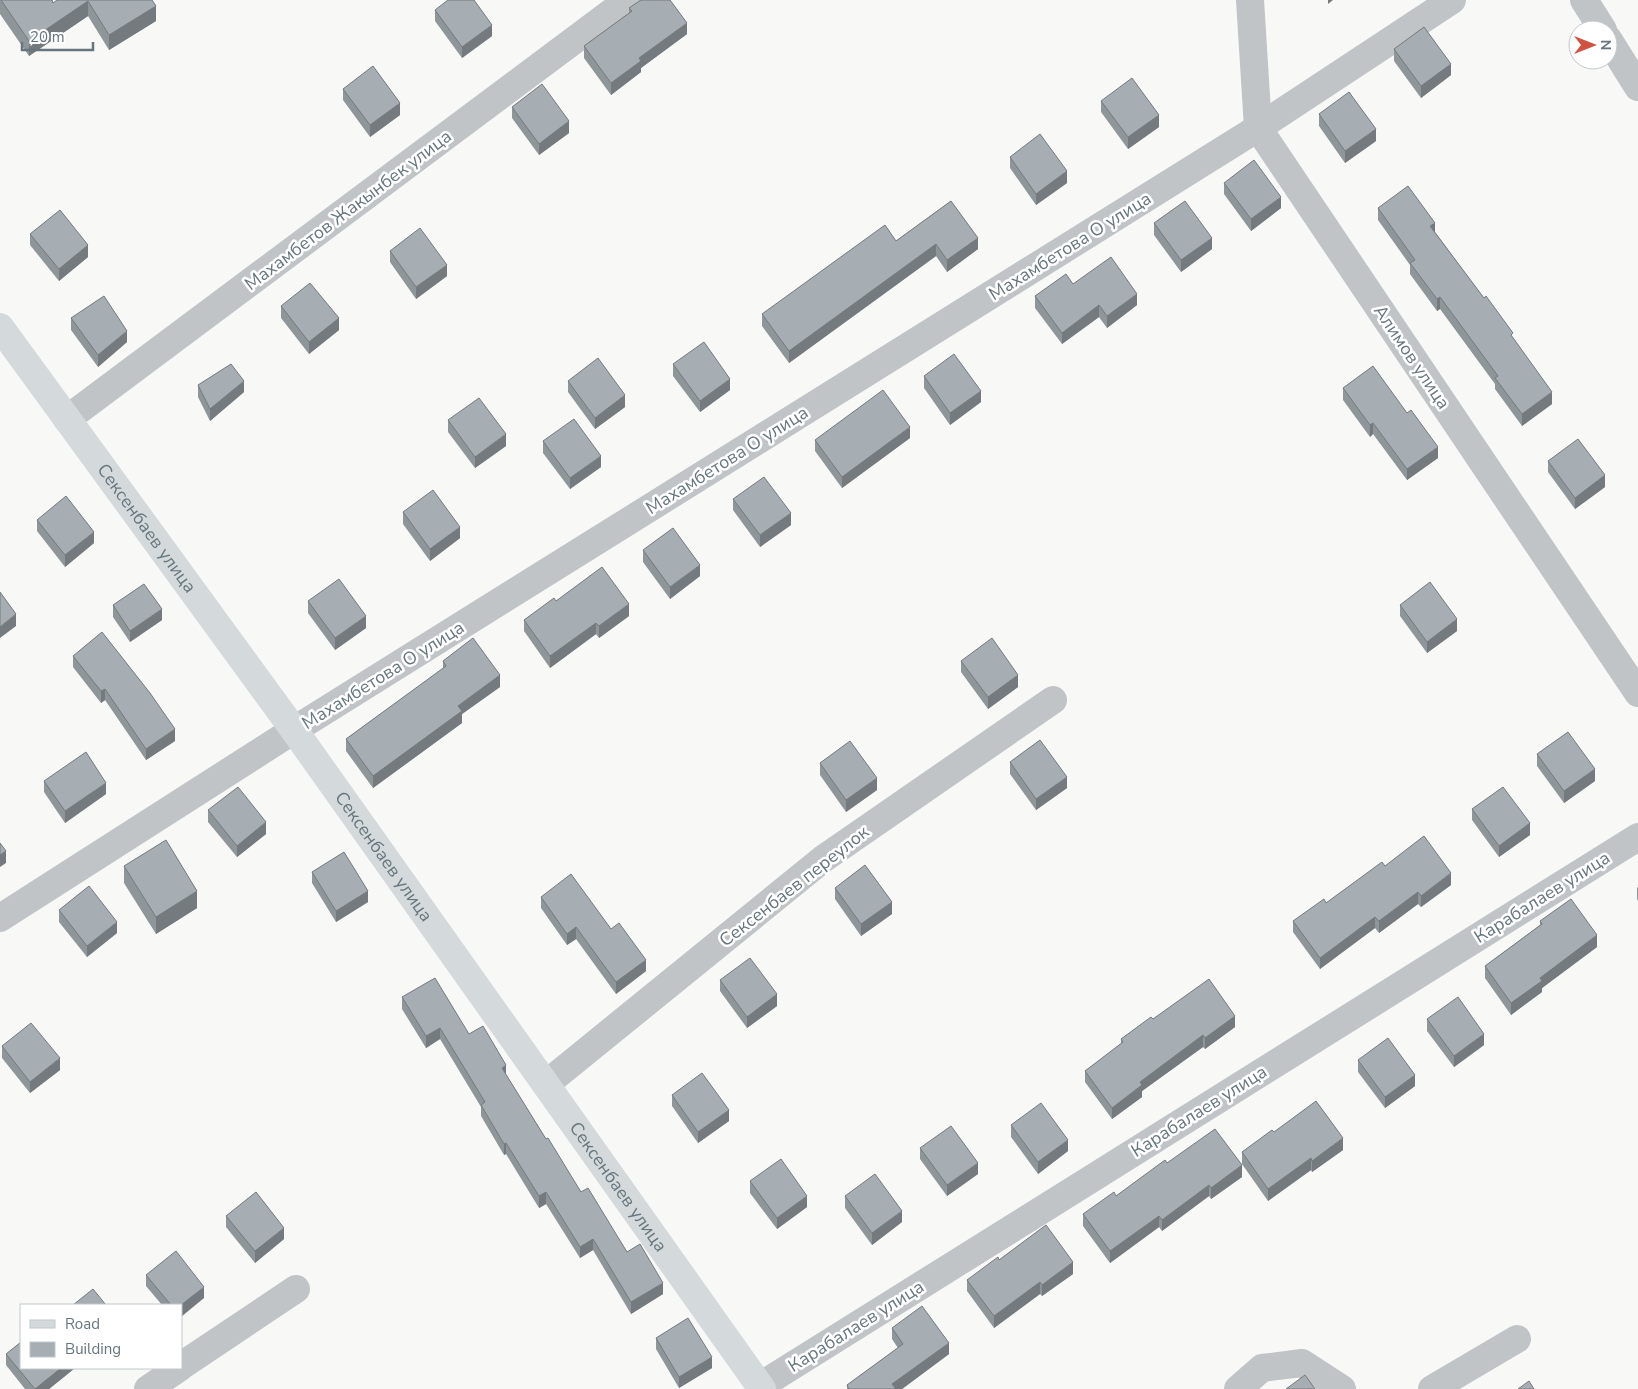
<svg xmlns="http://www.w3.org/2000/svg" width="1638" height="1389" viewBox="0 0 1638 1389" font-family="'Nunito Sans',sans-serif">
  <rect width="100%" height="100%" fill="#f8f8f7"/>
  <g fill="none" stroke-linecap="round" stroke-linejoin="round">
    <!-- street -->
    <g stroke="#c0c4c7" stroke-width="28">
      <polyline points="1250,0 1258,128 1638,693"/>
      <polyline points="1584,0 1603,30"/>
      <polyline points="1608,39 1638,87"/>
      <polyline points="67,419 628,0"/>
      <polyline points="0,918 294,730 1258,128 1452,0"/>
      <polyline points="546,1084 823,859 1053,700"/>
      <polyline points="181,1366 296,1289"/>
      <polyline points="760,1386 1638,837"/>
      <polyline points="148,1389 179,1368"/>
      <polyline points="1238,1389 1262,1368 1302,1363 1342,1389"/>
      <polyline points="1432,1389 1517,1339"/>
    </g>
    <!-- secondary -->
    <path stroke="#d4d9db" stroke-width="28" id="s1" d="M 0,327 L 294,730 L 762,1389"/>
  </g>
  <!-- wall -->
  <g fill="#8f969a">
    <polygon points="0,0 52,0 53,3 152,0 156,21 109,50 88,16 29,56 0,14"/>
    <polygon points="629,8 687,34 641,68 641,72 611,95 584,58 584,46 629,13"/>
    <polygon points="435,10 492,36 462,58 435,21"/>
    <polygon points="1394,49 1451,75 1421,98 1394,61"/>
    <polygon points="343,89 400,115 370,137 343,100"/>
    <polygon points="1101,101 1159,127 1128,149 1101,112"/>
    <polygon points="512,107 569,133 539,155 512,118"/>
    <polygon points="1319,114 1376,141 1345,163 1319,126"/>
    <polygon points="1010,157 1067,183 1036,205 1010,168"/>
    <polygon points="1224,183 1281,208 1251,231 1224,194"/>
    <polygon points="951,201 978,249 947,272 936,256 789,363 762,326 762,314 896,241"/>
    <polygon points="1378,208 1435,232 1513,338 1552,404 1522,426 1495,389 1495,384 1440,309 1437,311 1410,274 1410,265 1378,220"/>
    <polygon points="1154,223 1212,249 1181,272 1154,235"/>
    <polygon points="30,234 88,257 59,281 30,245"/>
    <polygon points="390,251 447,276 416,299 390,262"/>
    <polygon points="1035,296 1137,305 1107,328 1099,317 1062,344 1035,308"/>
    <polygon points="281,306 339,330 309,354 281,318"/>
    <polygon points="71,318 127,342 98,367 71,330"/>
    <polygon points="673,364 730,390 700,412 673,376"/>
    <polygon points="924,376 981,402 950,425 924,388"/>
    <polygon points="568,381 625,407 595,429 568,392"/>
    <polygon points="198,385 244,392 210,421 198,397"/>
    <polygon points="1343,388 1438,458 1407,480 1373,434 1370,437 1343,400"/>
    <polygon points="448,420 506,446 475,468 448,432"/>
    <polygon points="910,438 842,488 815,451 815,440"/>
    <polygon points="543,441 601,467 570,489 543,453"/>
    <polygon points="1548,461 1605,487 1575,509 1548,472"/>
    <polygon points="733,499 791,525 760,547 733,510"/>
    <polygon points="403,512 460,538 430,561 403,524"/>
    <polygon points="37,520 94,543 65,567 37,531"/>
    <polygon points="643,550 700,576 670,599 643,562"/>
    <polygon points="308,601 366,628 335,650 308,613"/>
    <polygon points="556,601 629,616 599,638 596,634 550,668 524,631 524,620"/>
    <polygon points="113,605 162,620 130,642 113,617"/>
    <polygon points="1400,605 1457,631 1427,653 1400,616"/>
    <polygon points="73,656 175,741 146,760 105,700 101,703 73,667"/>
    <polygon points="443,661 500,687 462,714 462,723 373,788 346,751 346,739 443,669"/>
    <polygon points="961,661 1018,687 988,709 961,672"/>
    <polygon points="1537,754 1595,781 1564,803 1537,766"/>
    <polygon points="1010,762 1067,788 1036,810 1010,774"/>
    <polygon points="820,763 877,790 846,812 820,775"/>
    <polygon points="44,781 106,794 65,823 44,792"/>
    <polygon points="1472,809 1530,835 1499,857 1472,820"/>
    <polygon points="208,810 266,834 237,857 208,822"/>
    <polygon points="124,866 197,908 156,934 124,883"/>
    <polygon points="1385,866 1451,885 1421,907 1418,904 1379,933 1375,928 1320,969 1293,932 1293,921 1326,903"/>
    <polygon points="312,872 368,902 336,922 312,883"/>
    <polygon points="1638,887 1638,901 1637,899 1637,888"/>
    <polygon points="835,888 892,914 861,936 835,899"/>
    <polygon points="541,897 611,929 646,971 616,994 576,939 567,945 541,908"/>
    <polygon points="59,910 117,933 87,957 59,922"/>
    <polygon points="1540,921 1597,947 1542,988 1542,992 1511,1015 1485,978 1485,966 1540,925"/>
    <polygon points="720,980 777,1006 747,1028 720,991"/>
    <polygon points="402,997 469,1034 506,1075 546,1139 581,1192 627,1252 663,1294 631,1314 593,1250 580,1258 546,1204 539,1208 506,1154 504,1155 481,1116 481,1107 440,1039 426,1048 402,1009"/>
    <polygon points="1153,1019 1235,1027 1205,1049 1203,1047 1142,1091 1142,1097 1112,1119 1085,1082 1085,1071 1121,1044 1121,1039"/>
    <polygon points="1427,1019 1484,1045 1454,1067 1427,1031"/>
    <polygon points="2,1046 60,1070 30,1093 2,1058"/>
    <polygon points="1358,1060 1415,1086 1385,1108 1358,1072"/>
    <polygon points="672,1095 729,1121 698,1143 672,1106"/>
    <polygon points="1011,1125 1068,1151 1038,1174 1011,1137"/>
    <polygon points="1274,1132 1343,1150 1312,1172 1311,1170 1268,1201 1242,1164 1242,1152"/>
    <polygon points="920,1148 978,1174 947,1196 920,1159"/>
    <polygon points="1167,1163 1242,1177 1211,1199 1209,1196 1162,1231 1159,1227 1110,1263 1083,1226 1083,1214 1116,1196"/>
    <polygon points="750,1181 807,1207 777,1229 750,1193"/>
    <polygon points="845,1196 902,1222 872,1245 845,1208"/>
    <polygon points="226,1216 284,1239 255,1263 226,1227"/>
    <polygon points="999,1260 1073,1274 1042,1296 1040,1294 994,1328 967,1291 967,1280"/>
    <polygon points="146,1275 204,1298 181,1305 162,1305 146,1286"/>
    <polygon points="892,1328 949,1354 902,1389 847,1389 847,1385 898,1348 892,1339"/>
    <polygon points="656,1338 712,1368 679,1388 656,1349"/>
    <polygon points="6,1354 75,1368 49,1389 25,1389 6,1365"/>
  </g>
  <!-- shaded-wall -->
  <g fill="#747a7d">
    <polygon points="1328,0 1333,0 1328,4"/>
    <polygon points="88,1 88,16 29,56 29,41"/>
    <polygon points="156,6 156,21 109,50 109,35"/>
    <polygon points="687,23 687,34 641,68 641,72 611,95 611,83 639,58"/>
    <polygon points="492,25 492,36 462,58 462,47"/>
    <polygon points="1451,64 1451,75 1421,98 1421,86"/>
    <polygon points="400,103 400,115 370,137 370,125"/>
    <polygon points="1159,115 1159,127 1128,149 1128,137"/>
    <polygon points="569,121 569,133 539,155 539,144"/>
    <polygon points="1376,129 1376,141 1345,163 1345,151"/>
    <polygon points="1067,171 1067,183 1036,205 1036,194"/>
    <polygon points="1281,197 1281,208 1251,231 1251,219"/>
    <polygon points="1435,223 1435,234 1430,226"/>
    <polygon points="978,238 978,249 947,272 947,260"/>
    <polygon points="1212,238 1212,249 1181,272 1181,260"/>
    <polygon points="936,244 936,256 789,363 789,351"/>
    <polygon points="88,245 88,257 59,281 59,269"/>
    <polygon points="447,265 447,276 416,299 416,287"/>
    <polygon points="1137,294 1137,305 1107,328 1107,316"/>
    <polygon points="1440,297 1440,309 1437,311 1437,299"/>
    <polygon points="1099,305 1099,317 1062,344 1062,333"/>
    <polygon points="339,318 339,330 309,354 309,342"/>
    <polygon points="127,331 127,342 98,367 98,355"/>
    <polygon points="730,379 730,390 700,412 700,401"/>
    <polygon points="244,381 244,392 210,421 210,409"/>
    <polygon points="981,391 981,402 950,425 950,413"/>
    <polygon points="1552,392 1552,404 1522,426 1522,414"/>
    <polygon points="625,395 625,407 595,429 595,418"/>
    <polygon points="1373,423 1373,434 1370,437 1370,425"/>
    <polygon points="910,427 910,438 842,488 842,477"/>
    <polygon points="506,434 506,446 475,468 475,457"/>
    <polygon points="1438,447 1438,458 1407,480 1407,469"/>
    <polygon points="601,456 601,467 570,489 570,478"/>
    <polygon points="1605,475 1605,487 1575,509 1575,498"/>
    <polygon points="791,513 791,525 760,547 760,535"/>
    <polygon points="460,527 460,538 430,561 430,549"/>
    <polygon points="94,532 94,543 65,567 65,555"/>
    <polygon points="700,565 700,576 670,599 670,587"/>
    <polygon points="629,604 629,616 599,638 599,626"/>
    <polygon points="162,609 162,620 130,642 130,631"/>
    <polygon points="16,614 16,626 0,638 0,627"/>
    <polygon points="366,616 366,628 335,650 335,638"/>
    <polygon points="1457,619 1457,631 1427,653 1427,642"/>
    <polygon points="596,623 596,634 550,668 550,656"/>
    <polygon points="500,675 500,687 462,714 462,723 373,788 373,776 458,706"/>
    <polygon points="1018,675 1018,687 988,709 988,697"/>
    <polygon points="105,689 105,700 101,703 101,691"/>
    <polygon points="175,729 175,741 146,760 146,749"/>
    <polygon points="1595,769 1595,781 1564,803 1564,791"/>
    <polygon points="1067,777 1067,788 1036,810 1036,799"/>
    <polygon points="877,778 877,790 846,812 846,800"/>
    <polygon points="106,783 106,794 65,823 65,811"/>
    <polygon points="266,822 266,834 237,857 237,846"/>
    <polygon points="1530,823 1530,835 1499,857 1499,846"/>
    <polygon points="6,851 6,863 0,867 0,855"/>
    <polygon points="1451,873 1451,885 1421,907 1421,896"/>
    <polygon points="197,891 197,908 156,934 156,917"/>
    <polygon points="368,891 368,902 336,922 336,911"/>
    <polygon points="1418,892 1418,904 1379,933 1379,921"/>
    <polygon points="892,902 892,914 861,936 861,924"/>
    <polygon points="1375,917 1375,928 1320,969 1320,958"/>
    <polygon points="117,922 117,933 87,957 87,946"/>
    <polygon points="576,927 576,939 567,945 567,934"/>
    <polygon points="1597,935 1597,947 1542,988 1542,992 1511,1015 1511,1003 1540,978"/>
    <polygon points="646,960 646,971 616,994 616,982"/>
    <polygon points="777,994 777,1006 747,1028 747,1017"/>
    <polygon points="1235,1016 1235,1027 1205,1049 1205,1038"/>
    <polygon points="440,1028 440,1039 426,1048 426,1036"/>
    <polygon points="1484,1034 1484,1045 1454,1067 1454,1056"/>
    <polygon points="1203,1035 1203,1047 1142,1091 1142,1097 1112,1119 1112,1108 1140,1082"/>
    <polygon points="60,1058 60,1070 30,1093 30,1082"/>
    <polygon points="506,1065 506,1076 502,1068"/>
    <polygon points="1415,1075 1415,1086 1385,1108 1385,1097"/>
    <polygon points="729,1110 729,1121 698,1143 698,1132"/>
    <polygon points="1343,1138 1343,1150 1312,1172 1312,1161"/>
    <polygon points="1068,1140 1068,1151 1038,1174 1038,1162"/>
    <polygon points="506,1143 506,1154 504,1155 504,1144"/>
    <polygon points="1311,1158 1311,1170 1268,1201 1268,1189"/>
    <polygon points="978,1163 978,1174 947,1196 947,1185"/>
    <polygon points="1242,1165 1242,1177 1211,1199 1211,1188"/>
    <polygon points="1209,1185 1209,1196 1162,1231 1162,1220"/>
    <polygon points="546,1192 546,1204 539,1208 539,1196"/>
    <polygon points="807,1196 807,1207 777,1229 777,1218"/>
    <polygon points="902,1211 902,1222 872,1245 872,1233"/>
    <polygon points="1159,1216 1159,1227 1110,1263 1110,1251"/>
    <polygon points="284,1228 284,1239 255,1263 255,1251"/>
    <polygon points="593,1239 593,1250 580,1258 580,1247"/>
    <polygon points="1073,1262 1073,1274 1042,1296 1042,1285"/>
    <polygon points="1040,1282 1040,1294 994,1328 994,1316"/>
    <polygon points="663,1283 663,1294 631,1314 631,1302"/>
    <polygon points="204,1287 204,1298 181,1317 181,1305"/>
    <polygon points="949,1343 949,1354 902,1389 892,1389 892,1384"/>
    <polygon points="712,1357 712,1368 679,1388 679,1377"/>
    <polygon points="61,1368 75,1368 49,1389 35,1389"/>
  </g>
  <!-- building -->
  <g fill="#a6aeb3" stroke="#747a7d">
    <polygon points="1,0 52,0 53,3 57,0 152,0 156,6 109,35 88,1 29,41"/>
    <polygon points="448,0 474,0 492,25 462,47 435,10"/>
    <polygon points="641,0 670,0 687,23 639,58 641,61 611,83 584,46 632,11 629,8"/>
    <polygon points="1424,27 1451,64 1421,86 1394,49"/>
    <polygon points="373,66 400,103 370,125 343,89"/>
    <polygon points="1132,78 1159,115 1128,137 1101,101"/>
    <polygon points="542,84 569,121 539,144 512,107"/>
    <polygon points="1349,92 1376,129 1345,151 1319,114"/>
    <polygon points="1040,134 1067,171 1036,194 1010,157"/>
    <polygon points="1254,160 1281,197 1251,219 1224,183"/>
    <polygon points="1408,186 1435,223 1430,226 1484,298 1486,296 1513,333 1511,335 1552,392 1522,414 1495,378 1498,376 1440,297 1437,299 1410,263 1415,260 1378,208"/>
    <polygon points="951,201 978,238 947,260 936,244 789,351 762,314 885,225 896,241"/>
    <polygon points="1185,201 1212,238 1181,260 1154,223"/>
    <polygon points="60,210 88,245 59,269 30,234"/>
    <polygon points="420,228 447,265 416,287 390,251"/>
    <polygon points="1111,257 1137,294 1107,316 1099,305 1062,333 1035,296 1066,274 1073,284"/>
    <polygon points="310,283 339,318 309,342 281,306"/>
    <polygon points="104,296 127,331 98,355 71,318"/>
    <polygon points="704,342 730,379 700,401 673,364"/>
    <polygon points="954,354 981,391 950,413 924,376"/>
    <polygon points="598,358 625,395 595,418 568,381"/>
    <polygon points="231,364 244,381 210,409 198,385"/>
    <polygon points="1373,366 1407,413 1411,410 1438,447 1407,469 1373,423 1370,425 1343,388"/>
    <polygon points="883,390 910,427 842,477 815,440"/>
    <polygon points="479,398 506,434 475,457 448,420"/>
    <polygon points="574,419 601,456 570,478 543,441"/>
    <polygon points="1578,439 1605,475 1575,498 1548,461"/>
    <polygon points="764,477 791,513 760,535 733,499"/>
    <polygon points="433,490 460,527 430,549 403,512"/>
    <polygon points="66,496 94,532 65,555 37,520"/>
    <polygon points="673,528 700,565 670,587 643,550"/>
    <polygon points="602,567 629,604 599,626 596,623 550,656 524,620 554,598 556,601"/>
    <polygon points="339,579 366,616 335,638 308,601"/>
    <polygon points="1430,582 1457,619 1427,642 1400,605"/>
    <polygon points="144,584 162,609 130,631 113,605"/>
    <polygon points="0,592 16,614 0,627"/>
    <polygon points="102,632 150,693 175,729 146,749 105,689 101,691 73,656"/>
    <polygon points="473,638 500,675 458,706 462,711 373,776 346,739 446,666 443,661"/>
    <polygon points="992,638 1018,675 988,697 961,661"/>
    <polygon points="1568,732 1595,769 1564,791 1537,754"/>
    <polygon points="1040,740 1067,777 1036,799 1010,762"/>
    <polygon points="850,741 877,778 846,800 820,763"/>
    <polygon points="86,752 106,783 65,811 44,781"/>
    <polygon points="238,787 266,822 237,846 208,810"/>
    <polygon points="1503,787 1530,823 1499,846 1472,809"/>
    <polygon points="1424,836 1451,873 1421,896 1418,892 1379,921 1375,917 1320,958 1293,921 1324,899 1326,903 1382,862 1385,866"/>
    <polygon points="166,840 197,891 156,917 124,866"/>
    <polygon points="0,843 6,851 0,855"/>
    <polygon points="344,852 368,891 336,911 312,872"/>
    <polygon points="865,865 892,902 861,924 835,888"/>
    <polygon points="571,874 611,929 619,923 646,960 616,982 576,927 567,934 541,897"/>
    <polygon points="89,886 117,922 87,946 59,910"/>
    <polygon points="1571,899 1597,935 1540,978 1542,981 1511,1003 1485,966 1542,924 1540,921"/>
    <polygon points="750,958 777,994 747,1017 720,980"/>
    <polygon points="435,978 469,1034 483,1026 506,1065 502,1068 546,1139 548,1138 581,1192 588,1188 627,1252 640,1244 663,1283 631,1302 593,1239 580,1247 546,1192 539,1196 506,1143 504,1144 481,1105 485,1102 440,1028 426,1036 402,997"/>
    <polygon points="1209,979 1235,1016 1205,1038 1203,1035 1140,1082 1142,1085 1112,1108 1085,1071 1123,1042 1121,1039 1151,1017 1153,1019"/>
    <polygon points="1458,997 1484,1034 1454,1056 1427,1019"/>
    <polygon points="31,1023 60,1058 30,1082 2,1046"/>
    <polygon points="1388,1038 1415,1075 1385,1097 1358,1060"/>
    <polygon points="702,1073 729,1110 698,1132 672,1095"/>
    <polygon points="1316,1101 1343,1138 1312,1161 1311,1158 1268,1189 1242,1152 1272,1130 1274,1132"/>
    <polygon points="1041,1103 1068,1140 1038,1162 1011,1125"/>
    <polygon points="951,1126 978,1163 947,1185 920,1148"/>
    <polygon points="1215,1129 1242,1165 1211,1188 1209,1185 1162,1220 1159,1216 1110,1251 1083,1214 1114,1192 1116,1196 1165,1160 1167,1163"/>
    <polygon points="781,1159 807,1196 777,1218 750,1181"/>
    <polygon points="875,1174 902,1211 872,1233 845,1196"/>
    <polygon points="256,1192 284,1228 255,1251 226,1216"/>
    <polygon points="1046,1225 1073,1262 1042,1285 1040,1282 994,1316 967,1280 998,1257 999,1260"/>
    <polygon points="176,1251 204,1287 181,1305 171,1305 146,1275"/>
    <polygon points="93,1289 106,1305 73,1305"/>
    <polygon points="922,1306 949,1343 892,1384 896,1389 849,1389 847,1385 903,1344 892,1328"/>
    <polygon points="688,1318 712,1357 679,1377 656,1338"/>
    <polygon points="21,1342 21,1368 61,1368 35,1389 6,1354"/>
    <polygon points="1305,1375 1315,1389 1286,1389"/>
    <polygon points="1529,1381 1534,1389 1518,1389"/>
  </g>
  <g text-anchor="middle" stroke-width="5" stroke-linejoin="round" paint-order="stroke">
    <!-- street labels -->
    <g font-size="18" fill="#66767e" stroke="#fff">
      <text transform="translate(348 210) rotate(-37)" y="6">Махамбетов Жакынбек улица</text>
      <text transform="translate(1070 246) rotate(-32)" y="6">Махамбетова О улица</text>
      <text transform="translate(1412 357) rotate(56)" y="6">Алимов улица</text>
      <text transform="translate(727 460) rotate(-32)" y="6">Махамбетова О улица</text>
      <text dy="6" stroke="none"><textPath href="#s1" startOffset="249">Сексенбаев улица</textPath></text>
      <text transform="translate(383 675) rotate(-32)" y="6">Махамбетова О улица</text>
      <text dy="6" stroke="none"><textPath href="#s1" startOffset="654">Сексенбаев улица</textPath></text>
      <text transform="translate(794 886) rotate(-38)" y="6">Сексенбаев переулок</text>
      <text transform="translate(1542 897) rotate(-32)" y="6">Карабалаев улица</text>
      <text transform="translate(1199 1111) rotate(-32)" y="6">Карабалаев улица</text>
      <text dy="6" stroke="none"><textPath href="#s1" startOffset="1059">Сексенбаев улица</textPath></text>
      <text transform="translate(856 1326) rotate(-32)" y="6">Карабалаев улица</text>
    </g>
  </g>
  <!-- legend -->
  <rect x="20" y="1304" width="162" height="65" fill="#ffffff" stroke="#c2c8cb"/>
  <rect x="30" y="1320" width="25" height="8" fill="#d4d9db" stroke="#c2c8cb"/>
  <text x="65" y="1329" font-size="15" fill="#66767e">Road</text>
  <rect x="30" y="1342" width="25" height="15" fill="#a6aeb3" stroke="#c2c8cb"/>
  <text x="65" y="1354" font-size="15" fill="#66767e">Building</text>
  <!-- north arrow -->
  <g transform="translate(1593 45) rotate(90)"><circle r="24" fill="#ffffff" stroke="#c2c8cb"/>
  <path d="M0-4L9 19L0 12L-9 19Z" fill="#cf5340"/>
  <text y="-8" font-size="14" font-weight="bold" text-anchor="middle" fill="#66767e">N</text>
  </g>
  <!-- scale -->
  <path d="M22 42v8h71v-8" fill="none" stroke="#66767e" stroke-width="2.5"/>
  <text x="30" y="42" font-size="15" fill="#66767e" stroke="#ffffff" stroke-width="4" paint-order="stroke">20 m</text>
</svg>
